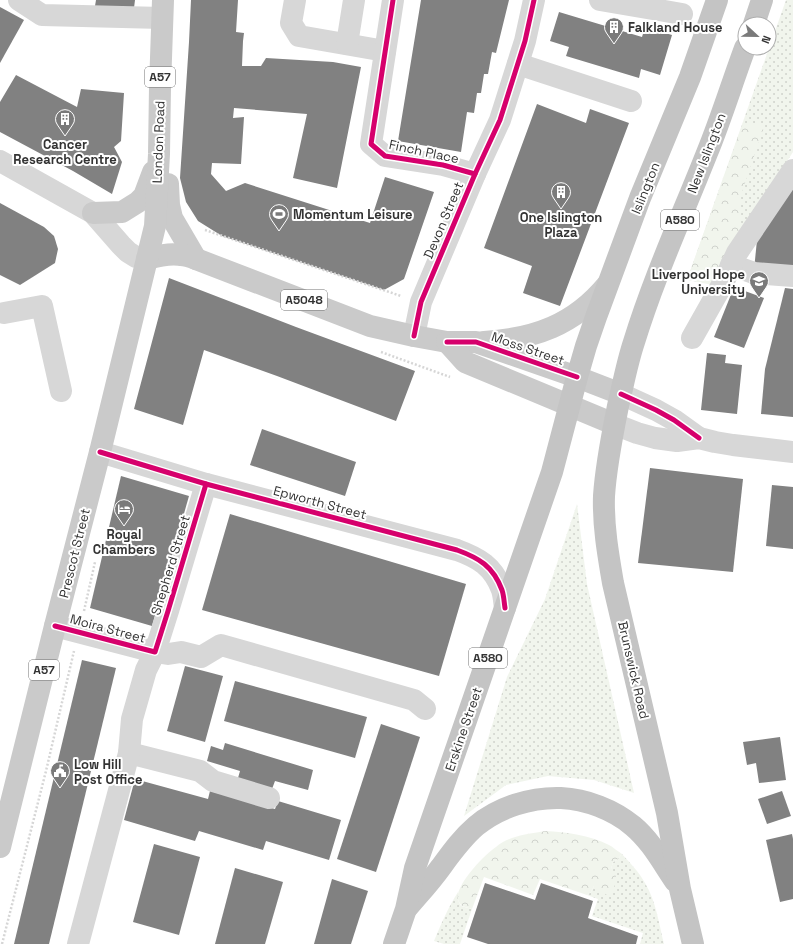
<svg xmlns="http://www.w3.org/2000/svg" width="793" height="944" viewBox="0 0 793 944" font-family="'Space Grotesk',sans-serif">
  <defs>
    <pattern id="grass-dots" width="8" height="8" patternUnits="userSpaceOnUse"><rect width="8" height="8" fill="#f1f5ed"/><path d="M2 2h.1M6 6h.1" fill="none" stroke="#cfd2cc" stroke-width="1.8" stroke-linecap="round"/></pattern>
    <pattern id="forest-crowns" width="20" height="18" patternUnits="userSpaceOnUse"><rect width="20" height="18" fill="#f1f5ed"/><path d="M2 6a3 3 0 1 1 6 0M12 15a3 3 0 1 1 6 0" fill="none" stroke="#cfd2cc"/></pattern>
  </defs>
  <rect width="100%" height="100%" fill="#fff"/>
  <!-- grass -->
  <g fill="url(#grass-dots)">
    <polygon points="786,0 793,0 793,152 730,248 687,280"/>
    <polygon points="577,504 587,584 634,793 594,780 548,776 506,785 464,816 507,677 545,599"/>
    <path d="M 622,854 C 630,863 639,872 645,883 C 656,901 659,924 664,944 L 640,944 L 643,933 L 592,916 L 598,899 L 587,895 L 591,892 L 594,886 L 611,869 L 613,862 L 617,860 Z"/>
    <path d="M 458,892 L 458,900 L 461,906 L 472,909 L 460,944 L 444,944 L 434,941 C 441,924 448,908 458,892 Z"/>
  </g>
  <!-- forest -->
  <g fill="url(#forest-crowns)">
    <polygon points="743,123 760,124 764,126 763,130 740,198 739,235 713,285 687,280"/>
    <path d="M 545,831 C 567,832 589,835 609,845 C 613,847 617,851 622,854 L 617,860 L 613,862 L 611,869 L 616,876 C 616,886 614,888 607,895 L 594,886 L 591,892 L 587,895 L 540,879 L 533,895 L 484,877 L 472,909 L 462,906 C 460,904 459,902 458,900 C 454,886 485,854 496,847 C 500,843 507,840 512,838 C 523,834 534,833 545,831 Z"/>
  </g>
  <!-- building -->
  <g fill="#818181">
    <polygon points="96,0 135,0 134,8 95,6"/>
    <polygon points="191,0 238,0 236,32 244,33 243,41 242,66 261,66 266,58 333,62 361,67 337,188 293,178 307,114 234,108 233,118 244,117 241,164 212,163 211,174 226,191 245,183 370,223 385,177 434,192 404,279 384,290 222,236 198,221 186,202 180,178 189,42"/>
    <polygon points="421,0 509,0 496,53 492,52 488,74 484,74 481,93 477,93 474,113 467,112 461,152 398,141"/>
    <polygon points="0,7 24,20 0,63"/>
    <polygon points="559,12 642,37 645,27 672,35 660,75 641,69 639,78 566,56 569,47 550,41"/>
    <polygon points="16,75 77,107 81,89 124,93 121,141 114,147 122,162 112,194 73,171 0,132 0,102"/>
    <polygon points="537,104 586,123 590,109 629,123 560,306 523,293 532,266 484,248"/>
    <polygon points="793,188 793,274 754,270 757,240"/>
    <polygon points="0,203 44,227 54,236 58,249 55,263 20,285 0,275"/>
    <polygon points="169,278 296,327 415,371 396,421 277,376 204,350 183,425 134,409"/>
    <polygon points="734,287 764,298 744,348 714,337"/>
    <polygon points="785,288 793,289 793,417 761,414 765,369"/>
    <polygon points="707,353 726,355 725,363 742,365 737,414 701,410"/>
    <polygon points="262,429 356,462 345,496 250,465"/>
    <polygon points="650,468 743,479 733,572 638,563"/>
    <polygon points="121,476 189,496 152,626 90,608"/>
    <polygon points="772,485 793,487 793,549 766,546"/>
    <polygon points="230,514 466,584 439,676 202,610"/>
    <polygon points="82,660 116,668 49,944 14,944"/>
    <polygon points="185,666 223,676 205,742 167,731"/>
    <polygon points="235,681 367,717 355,758 224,721"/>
    <polygon points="381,724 420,737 376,872 337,859"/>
    <polygon points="780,737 786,780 759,783 756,763 747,765 743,742"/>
    <polygon points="225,743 313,770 308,790 275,781 272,789 238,778 240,771 207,761 211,746 223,750"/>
    <polygon points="135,779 208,799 210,791 275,809 278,801 341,820 329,860 266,841 263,850 199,831 195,841 124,820"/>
    <polygon points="782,791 791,816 767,824 758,799"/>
    <polygon points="792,834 793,839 793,899 780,902 766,840"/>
    <polygon points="154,844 200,857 179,935 133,922"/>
    <polygon points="235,868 283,882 265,944 215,944"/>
    <polygon points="332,879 368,891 351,944 314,944"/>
    <polygon points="485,883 535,900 541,883 593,901 588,918 638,936 636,944 488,944 467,937"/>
  </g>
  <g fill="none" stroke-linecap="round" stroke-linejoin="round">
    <!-- path -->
    <g stroke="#d6d6d6" stroke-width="2.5" stroke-dasharray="2 2" stroke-linecap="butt">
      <polyline points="205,230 401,296"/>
      <polyline points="381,352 450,377"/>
      <polyline points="84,611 95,562"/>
      <polyline points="2,944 46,771 74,651"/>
    </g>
    <!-- minor -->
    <g stroke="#d7d7d7" stroke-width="22">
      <polyline points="19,0 42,15 162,18"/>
      <polyline points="295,0 291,23 299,36 385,51"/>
      <polyline points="393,0 371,144 385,156 443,165 475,174"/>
      <polyline points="600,0 682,14"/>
      <polyline points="347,44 354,0"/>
      <polyline points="518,64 631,101"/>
      <polyline points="0,161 93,213 121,245 128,252 136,257 147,259"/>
      <polyline points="731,265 754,273 793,276"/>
      <polyline points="4,313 42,306 61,391"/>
      <polyline points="414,336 421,302 475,174 500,120 525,41 534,0"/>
      <polyline points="692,338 723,283 737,253 793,170"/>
      <polyline points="621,394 656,410 674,420 699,438"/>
      <polyline points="614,424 637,433 655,438 677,441 699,438 715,442 733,445 793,452"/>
      <path d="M 100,452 L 206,484 L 457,550 C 479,558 493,566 502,590 C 504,596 504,602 505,608"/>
      <polyline points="55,626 155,652 168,654 181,652 201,657 221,645 414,700 425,709"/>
      <polyline points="129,753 200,771 213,781 269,798"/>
      <polyline points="78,944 129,753 132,719 146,670 155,652 168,611 206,484"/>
    </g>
    <!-- major -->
    <g stroke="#cacaca" stroke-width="22">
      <polyline points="168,184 169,205 172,218 196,259"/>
      <polyline points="93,213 122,212 138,202 144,196 153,172"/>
      <path d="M 147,259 C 158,256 169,253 180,255 C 185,255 191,257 196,259 L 370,326 L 414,336 L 447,342 L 476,342 L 577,377 L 621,394"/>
      <polyline points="447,342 465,362 614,424"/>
      <path d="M 484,342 C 534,339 574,325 607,285"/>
      <polyline points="0,847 55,626 100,452 155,226 159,154 160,87 163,0"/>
    </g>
    <!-- highway -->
    <g stroke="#c4c4c4" stroke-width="22">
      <polyline points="754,24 762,0"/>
      <path d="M 408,907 C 419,894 431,881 441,867 C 452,852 462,838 476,826 C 499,807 531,797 561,798 C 586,799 614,810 633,826 C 651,841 662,862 675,881"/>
      <polyline points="394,944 406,909 415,868 552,472 577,377 586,346 596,317 640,198 690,77 717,0"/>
      <path d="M 693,944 L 680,889 L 667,813 L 613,583 C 608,554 603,525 604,496 C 606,465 612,436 618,406 C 623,385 627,363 634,342 C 654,277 682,216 707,153 C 721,119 732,83 745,48"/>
    </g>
    <defs>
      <g id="cycleway">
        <polyline points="393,0 371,144 385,156 443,165 475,174"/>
        <polyline points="414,336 421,302 475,174 500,120 525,41 534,0"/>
        <polyline points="447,342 476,342 577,377"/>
        <polyline points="621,394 656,410 674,420 699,438"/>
        <path d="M 100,452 L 206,484 L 457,550 C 479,558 493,566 502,590 C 504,596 504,602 505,608"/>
        <polyline points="55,626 155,652 168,611 206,484"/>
      </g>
    </defs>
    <!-- cycleway casing -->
    <use href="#cycleway" stroke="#fff" stroke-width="8"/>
    <!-- cycleway -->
    <use href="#cycleway" stroke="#d6006c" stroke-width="5"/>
  </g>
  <!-- icons -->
  <defs>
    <symbol id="building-pin" viewBox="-11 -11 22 30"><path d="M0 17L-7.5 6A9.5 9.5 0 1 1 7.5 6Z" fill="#7a7a7a" stroke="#fff"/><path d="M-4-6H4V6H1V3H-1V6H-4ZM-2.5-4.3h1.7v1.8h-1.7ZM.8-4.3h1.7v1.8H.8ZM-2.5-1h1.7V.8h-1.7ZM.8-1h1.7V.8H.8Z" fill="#fff"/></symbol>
    <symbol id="stadium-pin" viewBox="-11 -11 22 30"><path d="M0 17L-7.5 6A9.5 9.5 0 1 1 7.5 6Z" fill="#7a7a7a" stroke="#fff"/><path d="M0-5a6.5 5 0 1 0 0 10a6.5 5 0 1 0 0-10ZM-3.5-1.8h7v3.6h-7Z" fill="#fff"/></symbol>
    <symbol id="university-pin" viewBox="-11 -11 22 30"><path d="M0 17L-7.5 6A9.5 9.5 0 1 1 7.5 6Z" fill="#7a7a7a" stroke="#fff"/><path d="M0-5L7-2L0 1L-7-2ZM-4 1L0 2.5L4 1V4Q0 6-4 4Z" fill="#fff"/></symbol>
    <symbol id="hotel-pin" viewBox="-11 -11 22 30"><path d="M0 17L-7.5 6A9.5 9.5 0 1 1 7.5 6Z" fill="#7a7a7a" stroke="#fff"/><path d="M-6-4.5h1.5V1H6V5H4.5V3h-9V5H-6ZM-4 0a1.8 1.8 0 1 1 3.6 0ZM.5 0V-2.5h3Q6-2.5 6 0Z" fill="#fff"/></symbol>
    <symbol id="civic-pin" viewBox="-11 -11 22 30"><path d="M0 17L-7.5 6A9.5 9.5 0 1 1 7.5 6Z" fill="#7a7a7a" stroke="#fff"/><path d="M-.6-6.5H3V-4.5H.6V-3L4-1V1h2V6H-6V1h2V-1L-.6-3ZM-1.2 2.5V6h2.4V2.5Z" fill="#fff"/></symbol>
  </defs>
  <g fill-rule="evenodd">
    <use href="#building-pin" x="603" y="16" width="22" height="30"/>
    <use href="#building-pin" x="54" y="108" width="22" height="30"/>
    <use href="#building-pin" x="550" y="181" width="22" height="30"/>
    <use href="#stadium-pin" x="268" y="203" width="22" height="30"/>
    <use href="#university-pin" x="748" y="270" width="22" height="30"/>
    <use href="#hotel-pin" x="113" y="498" width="22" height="30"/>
    <use href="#civic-pin" x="49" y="760" width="22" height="30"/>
  </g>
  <g text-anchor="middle" stroke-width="4" stroke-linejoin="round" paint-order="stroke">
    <!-- shield labels -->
    <g fill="#fff" stroke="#707070" stroke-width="1">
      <rect x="145" y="67" width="30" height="20" rx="3"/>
      <rect x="661" y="210" width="38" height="20" rx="3"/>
      <rect x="281" y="290" width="46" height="20" rx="3"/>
      <rect x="469" y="648" width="38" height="20" rx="3"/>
      <rect x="29" y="660" width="30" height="20" rx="3"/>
    </g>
    <g font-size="12" font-weight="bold" fill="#333">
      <text x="160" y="81">A57</text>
      <text x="680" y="224">A580</text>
      <text x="304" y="304">A5048</text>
      <text x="488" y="662">A580</text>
      <text x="44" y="674">A57</text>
    </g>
    <!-- poi labels -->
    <g font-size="13" font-weight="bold" fill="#333" stroke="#fff" text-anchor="start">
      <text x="628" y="32">Falkland House</text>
      <text x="65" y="149" text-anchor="middle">Cancer<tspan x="65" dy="15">Research Centre</tspan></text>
      <text x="293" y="219">Momentum Leisure</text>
      <text x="561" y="222" text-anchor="middle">One Islington<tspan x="561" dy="15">Plaza</tspan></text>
      <text x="745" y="279" text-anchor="end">Liverpool Hope<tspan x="745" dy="15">University</tspan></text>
      <text x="124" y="539" text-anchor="middle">Royal<tspan x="124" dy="15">Chambers</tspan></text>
      <text x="74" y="769">Low Hill<tspan x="74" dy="15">Post Office</tspan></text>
    </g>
    <!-- street labels -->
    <g font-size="13" fill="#333" stroke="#fff">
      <text transform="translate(158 142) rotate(-88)" y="5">London Road</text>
      <text transform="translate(424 151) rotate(12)" y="5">Finch Place</text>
      <text transform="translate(706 153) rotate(-69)" y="5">New Islington</text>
      <text transform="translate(645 188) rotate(-68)" y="5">Islington</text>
      <text transform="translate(443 220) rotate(-67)" y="5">Devon Street</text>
      <text transform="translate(528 348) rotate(19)" y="5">Moss Street</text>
      <text transform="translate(320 502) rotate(15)" y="5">Epworth Street</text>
      <text transform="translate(74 553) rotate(-76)" y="5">Prescot Street</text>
      <text transform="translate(170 565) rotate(-73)" y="5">Shepherd Street</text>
      <text transform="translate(108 628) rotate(15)" y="5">Moira Street</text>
      <text transform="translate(634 670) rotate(77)" y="5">Brunswick Road</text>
      <text transform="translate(463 729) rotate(-71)" y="5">Erskine Street</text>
    </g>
  </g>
  <!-- north arrow -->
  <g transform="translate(757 36) rotate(112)"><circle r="19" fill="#ffffff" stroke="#adadad"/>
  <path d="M0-3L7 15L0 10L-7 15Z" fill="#7a7a7a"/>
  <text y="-6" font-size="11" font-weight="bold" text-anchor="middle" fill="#333333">N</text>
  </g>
</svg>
